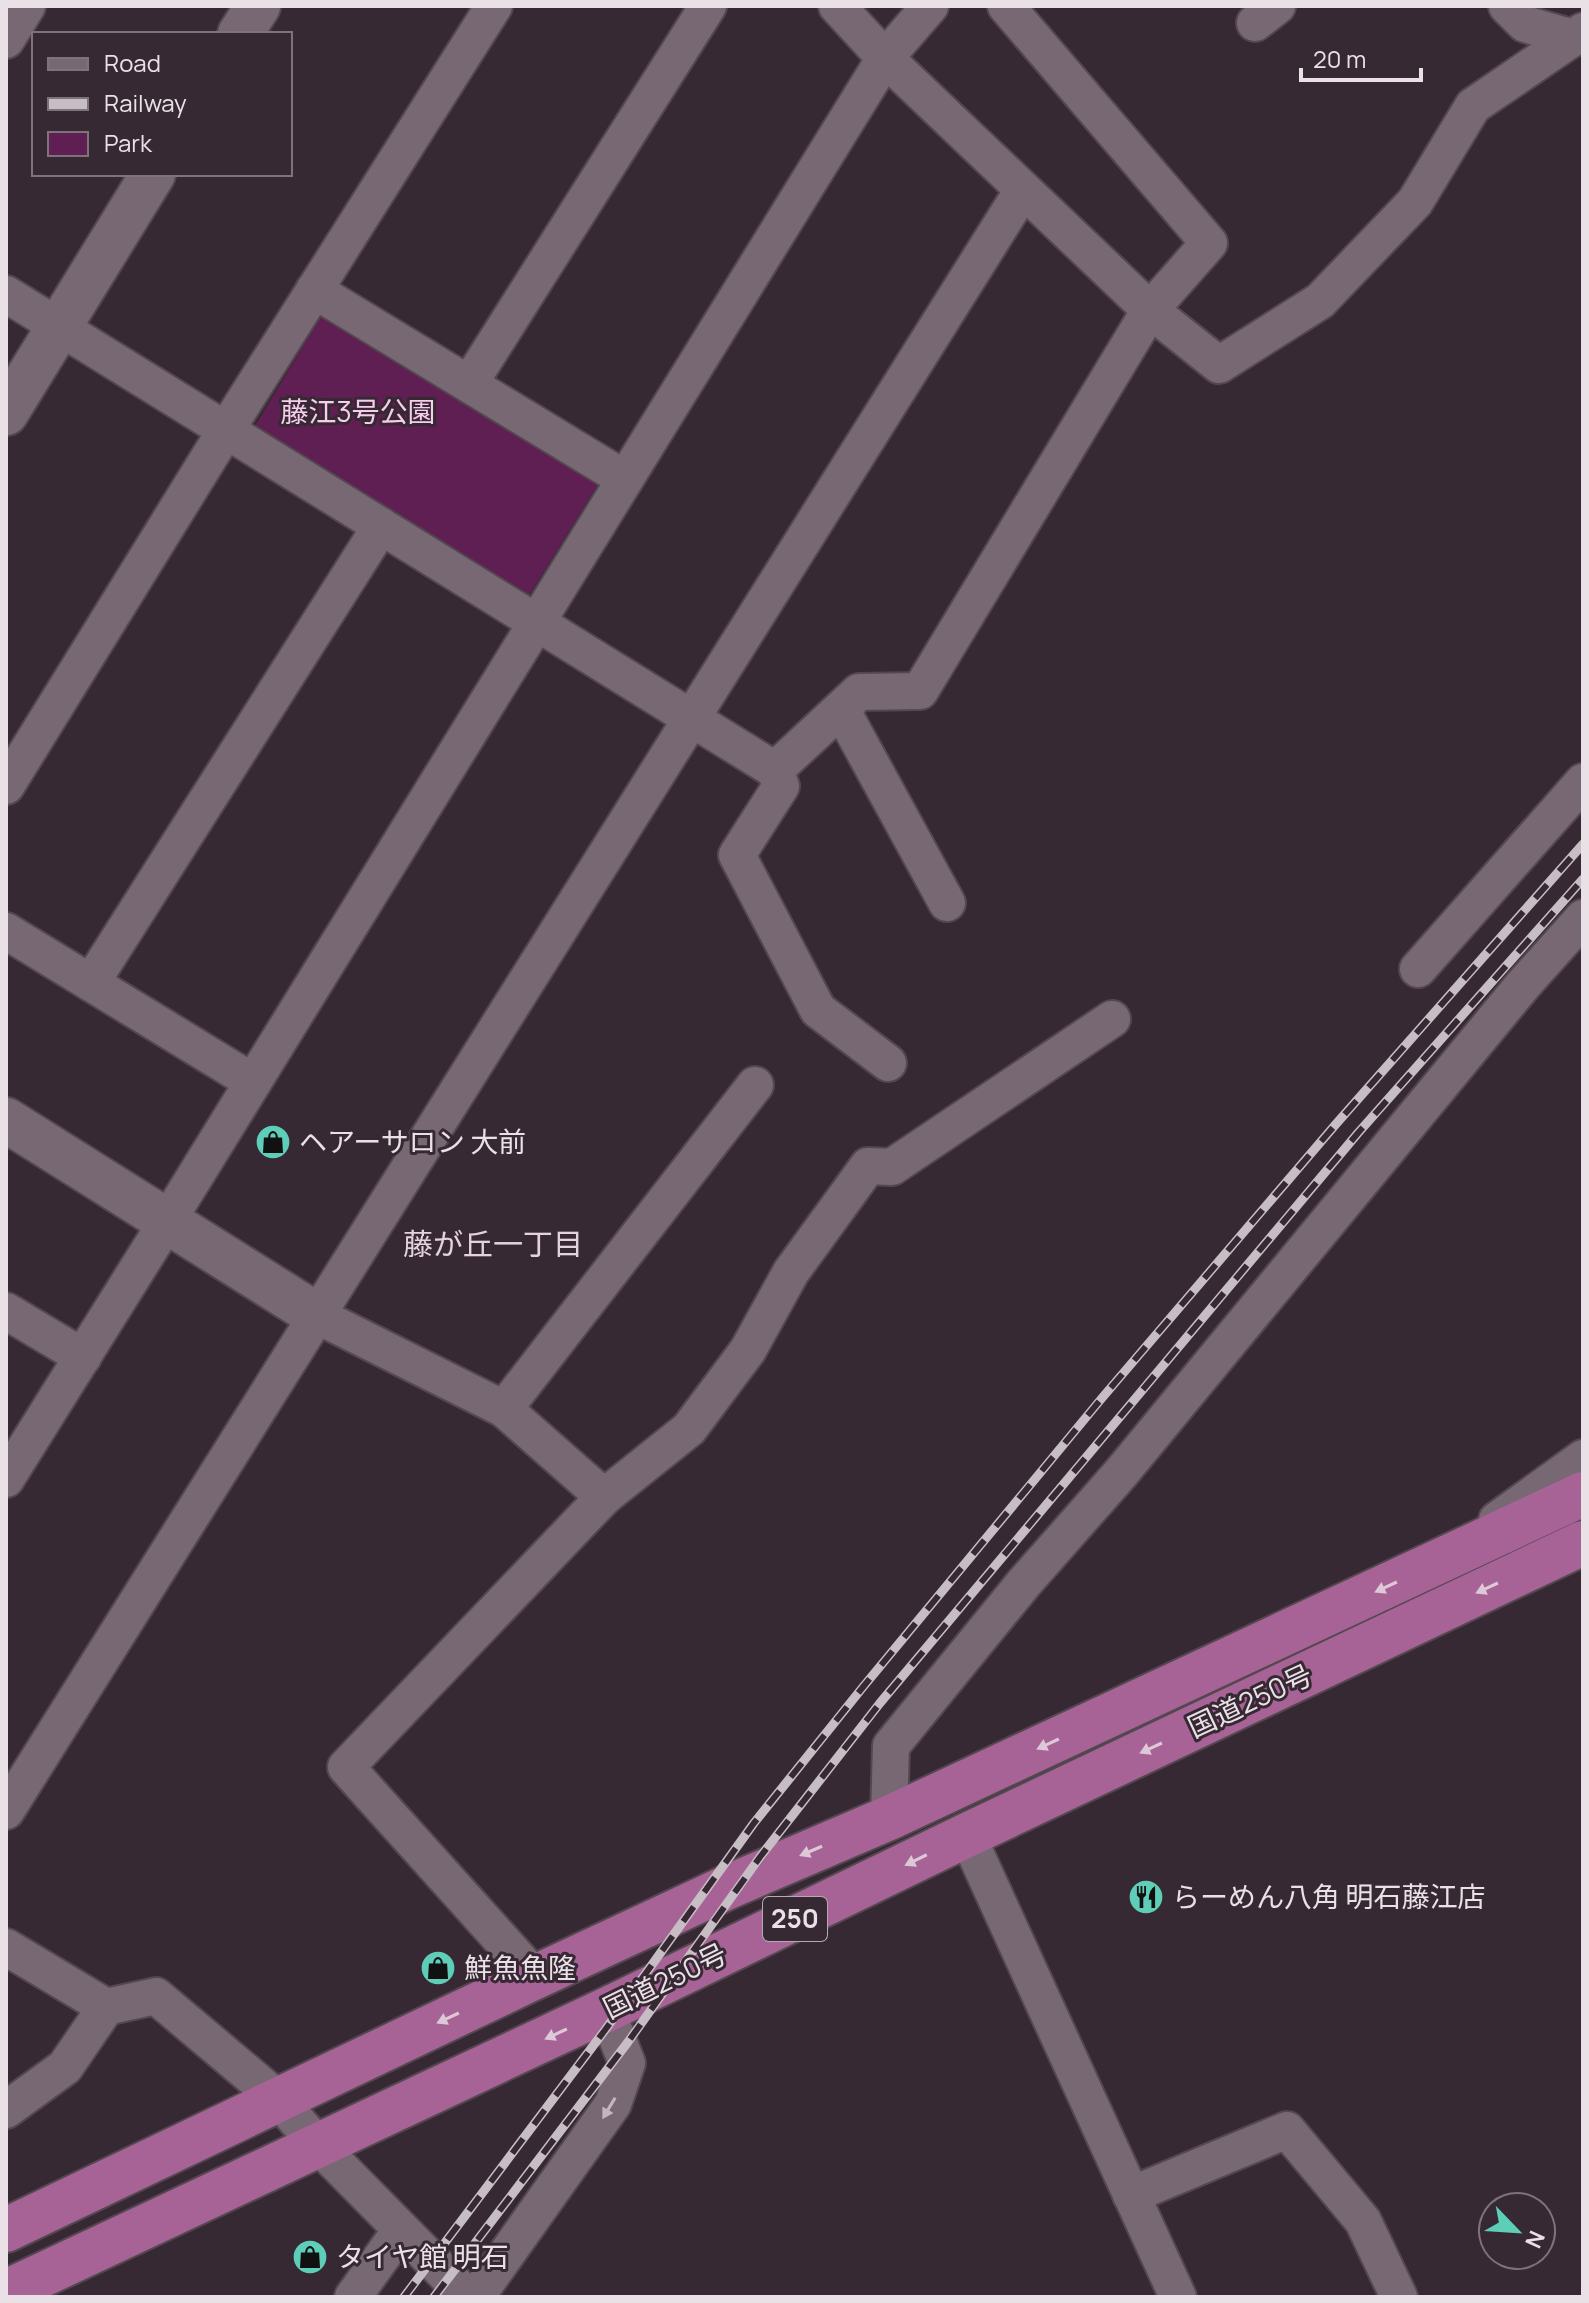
<svg xmlns="http://www.w3.org/2000/svg" width="1589" height="2303" viewBox="0 0 1589 2303" font-family="Manrope,'Noto Sans JP',sans-serif">
  <rect width="100%" height="100%" fill="#372933"/>
  <!-- green -->
  <polygon fill="#601f53" points="325,310 600,481 528,597 254,428"/>
  <g fill="none" stroke-linecap="round" stroke-linejoin="round">
    <defs>
      <g id="minor">
        <polyline points="837,6 885,58 1150,310 1219,365 1320,301 1415,202 1473,106 1583,31"/>
        <polyline points="1507,6 1525,24 1573,38"/>
        <polyline points="1255,23 1277,6"/>
        <polyline points="6,40 27,6"/>
        <polyline points="314,290 625,479"/>
        <polyline points="6,294 775,770"/>
        <polyline points="469,384 708,6"/>
        <polyline points="841,709 947,903"/>
        <polyline points="6,786 226,430 494,6"/>
        <polyline points="6,931 253,1082"/>
        <polyline points="1418,969 1583,782"/>
        <polyline points="91,983 381,526"/>
        <polyline points="888,1063 818,1010 737,855 781,786 775,770 859,692 920,691 1150,310 1209,243 1006,6"/>
        <polyline points="6,1311 83,1357"/>
        <polyline points="318,1316 504,1409 755,1085"/>
        <polyline points="504,1409 604,1497 689,1429 748,1350 791,1272 868,1166 892,1167 1112,1019"/>
        <polyline points="6,1479 168,1220 885,58 930,6"/>
        <polyline points="1497,1520 1583,1458"/>
        <polyline points="6,1811 1023,190"/>
        <polyline points="889,1818 891,1746 1024,1583 1121,1473 1523,985 1583,918"/>
        <polyline points="967,1835 1178,2297"/>
        <polyline points="6,1947 106,2007 156,1996 277,2098 318,2145 468,2297"/>
        <polyline points="535,1977 346,1767 604,1497"/>
        <polyline points="6,2110 65,2067 106,2007"/>
        <polyline points="1131,2195 1287,2130 1363,2221 1399,2297"/>
        <polyline points="353,2297 401,2230"/>
        <polyline points="476,2297 613,2104 627,2063 606,2010"/>
      </g>
      <g id="tertiary">
        <polyline points="240,34 258,6"/>
        <polyline points="6,413 153,174"/>
        <polyline points="6,1120 318,1316"/>
      </g>
      <g id="trunk">
        <polyline points="6,2230 529,1980 728,1887 889,1818 1583,1494"/>
        <polyline points="6,2292 606,2010 967,1835 1583,1543"/>
      </g>
    </defs>
    <!-- minor casing -->
    <use href="#minor" stroke="#534850" stroke-width="40"/>
    <!-- tertiary casing -->
    <use href="#tertiary" stroke="#534850" stroke-width="48"/>
    <!-- trunk casing -->
    <use href="#trunk" stroke="#534850" stroke-width="48"/>
    <!-- minor -->
    <use href="#minor" stroke="#786873" stroke-width="36"/>
    <!-- tertiary -->
    <use href="#tertiary" stroke="#786873" stroke-width="44"/>
    <!-- trunk -->
    <use href="#trunk" stroke="#a76296" stroke-width="44"/>
    <defs>
      <g id="rail">
        <polyline points="404,2297 605,2030 754,1823 863,1687 1102,1398 1336,1124 1583,844"/>
        <polyline points="434,2297 628,2042 760,1857 880,1703 1358,1133 1583,879"/>
      </g>
    </defs>
    <!-- rail casing -->
    <use href="#rail" stroke="#c7bdc4" stroke-width="9"/>
    <!-- rail -->
    <use href="#rail" stroke="#372933" stroke-width="6" stroke-dasharray="18" stroke-linecap="butt"/>
  </g>
  <!-- one-way arrows -->
  <defs><path id="oneway-solid" d="M-6-.8H1V-3.2L6.5 0L1 3.2V.8H-6Z" transform="scale(2)"/></defs>
  <g fill="#ddc8d7">
    <use href="#oneway-solid" transform="translate(1386 1587) rotate(155)"/>
    <use href="#oneway-solid" transform="translate(1487 1588) rotate(155)"/>
    <use href="#oneway-solid" transform="translate(1048 1744) rotate(155)"/>
    <use href="#oneway-solid" transform="translate(1151 1748) rotate(155)"/>
    <use href="#oneway-solid" transform="translate(811 1851) rotate(157)"/>
    <use href="#oneway-solid" transform="translate(916 1860) rotate(154)"/>
    <use href="#oneway-solid" transform="translate(448 2018) rotate(155)"/>
    <use href="#oneway-solid" transform="translate(556 2034) rotate(155)"/>
  </g>
  <use fill="#c2b7be" href="#oneway-solid" transform="translate(609 2108) rotate(121)"/>
  <!-- icons -->
  <defs>
    <symbol id="shop-disc" viewBox="-11 -11 22 22"><circle r="9.5" fill="#5eceb8" stroke="#372933"/><path d="M-5-2.5h2.3a2.7 3.5 0 0 1 5.4 0H5L5.5 6h-11ZM-1.5-2.5h3a1.5 2.3 0 0 0-3 0Z" fill="#111"/></symbol>
    <symbol id="restaurant-disc" viewBox="-11 -11 22 22"><circle r="9.5" fill="#5eceb8" stroke="#372933"/><path d="M-5-6h1v4h1v-4h1v4h1v-4h1v5L-1.5 .5V6h-2V.5L-5-1ZM5-6V6H3V1.5H1.5Q1.5-4 5-6Z" fill="#111"/></symbol>
  </defs>
  <g fill-rule="evenodd">
    <use href="#shop-disc" x="253" y="1122" width="40" height="40"/>
    <use href="#restaurant-disc" x="1126" y="1877" width="40" height="40"/>
    <use href="#shop-disc" x="418" y="1948" width="40" height="40"/>
    <use href="#shop-disc" x="290" y="2237" width="40" height="40"/>
  </g>
  <g text-anchor="middle" stroke-width="6" stroke-linejoin="round" paint-order="stroke">
    <!-- shield labels -->
    <rect fill="#372933" stroke="#b4aab1" stroke-width="2" x="763" y="1897" width="64" height="44" rx="6"/>
    <g font-size="26" font-weight="bold" fill="#eae1e7">
      <text x="795" y="1928">250</text>
    </g>
    <!-- park labels -->
    <g font-size="28" fill="#f7cdeb" stroke="#372933">
      <text x="358" y="422">藤江3号公園</text>
    </g>
    <!-- poi labels -->
    <g font-size="28" fill="#eae1e7" stroke="#372933" text-anchor="start">
      <text x="299" y="1152">ヘアーサロン 大前</text>
      <text x="1172" y="1907">らーめん八角 明石藤江店</text>
      <text x="464" y="1978">鮮魚魚隆</text>
      <text x="336" y="2267">タイヤ館 明石</text>
    </g>
    <!-- street labels -->
    <g font-size="28" fill="#eae1e7" stroke="#372933">
      <text transform="translate(1250 1701) rotate(-25)" y="10">国道250号</text>
      <text transform="translate(665 1981) rotate(-26)" y="10">国道250号</text>
    </g>
    <!-- neighbourhood labels -->
    <g font-size="30" fill="#e4d2de" stroke="#372933">
      <text x="493" y="1255">藤が丘一丁目</text>
    </g>
  </g>
  <!-- border -->
  <rect width="1589" height="2303" fill="none" stroke="#eae1e7" stroke-width="16"/>
  <!-- legend -->
  <rect x="32" y="32" width="260" height="144" fill="#372933" stroke="#7f737b" stroke-width="2"/>
  <rect x="48" y="58" width="40" height="12" fill="#786873" stroke="#7f737b" stroke-width="2"/>
  <text x="104" y="72" font-size="24" fill="#eae1e7">Road</text>
  <rect x="48" y="98" width="40" height="12" fill="#c7bdc4" stroke="#7f737b" stroke-width="2"/>
  <text x="104" y="112" font-size="24" fill="#eae1e7">Railway</text>
  <rect x="48" y="132" width="40" height="24" fill="#601f53" stroke="#7f737b" stroke-width="2"/>
  <text x="104" y="152" font-size="24" fill="#eae1e7">Park</text>
  <!-- north arrow -->
  <g transform="translate(1517 2231) rotate(115)"><circle r="38" fill="#372933" stroke="#7f737b" stroke-width="2"/>
  <path d="M0-6L14 30L0 20L-14 30Z" fill="#5eceb8"/>
  <text y="-12" font-size="22" font-weight="bold" text-anchor="middle" fill="#eae1e7">N</text>
  </g>
  <!-- scale -->
  <path d="M1301 68v12h120v-12" fill="none" stroke="#eae1e7" stroke-width="4"/>
  <text x="1313" y="68" font-size="24" fill="#eae1e7" stroke="#372933" stroke-width="6" paint-order="stroke">20 m</text>
</svg>
